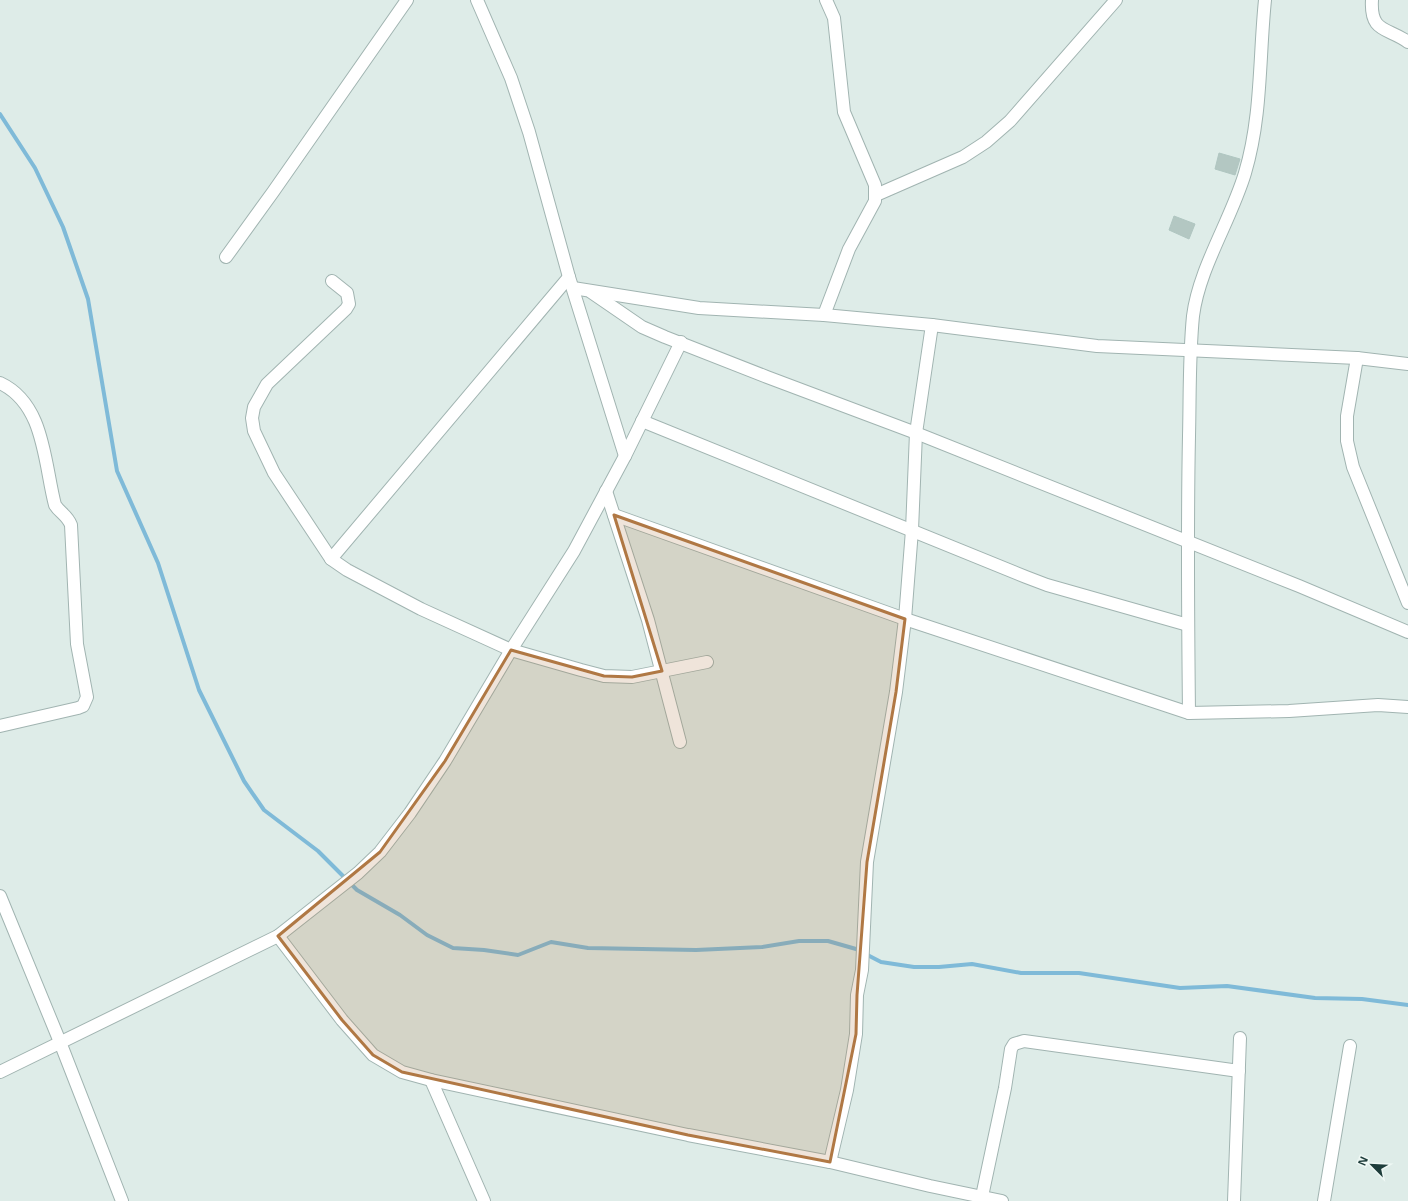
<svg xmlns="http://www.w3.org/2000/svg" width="1408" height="1201" viewBox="0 0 1408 1201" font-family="'Open Sans',sans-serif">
  <rect width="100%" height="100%" fill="#deece8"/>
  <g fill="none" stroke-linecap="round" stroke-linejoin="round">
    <!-- stream -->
    <polyline stroke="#7fbad8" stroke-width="4" points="0,114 35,168 63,227 88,299 117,471 158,563 199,690 244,781 264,810 318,851 357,890 400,915 427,935 453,948 484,950 518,955 551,942 588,948 696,950 762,947 799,941 828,941 856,949 881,962 914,967 939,967 972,964 1021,973 1079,973 1180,988 1227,986 1315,998 1362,999 1408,1005"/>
  </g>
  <!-- building -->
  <g fill="#b3c7c2" stroke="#b0c6c1">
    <polygon points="1219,153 1240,159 1235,175 1215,169"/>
    <polygon points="1174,216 1195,224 1189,239 1169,230"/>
  </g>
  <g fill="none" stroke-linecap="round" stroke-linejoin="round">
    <defs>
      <g id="minor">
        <polyline points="477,0 511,78 529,132 569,277 625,456"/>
        <path d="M 1372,0 C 1370,33 1387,27 1408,42"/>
        <polyline points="876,195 963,157 986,142 1010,121 1116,0"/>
        <polyline points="226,257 273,192 407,0"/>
        <polyline points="332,281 347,293 349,304 346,309 267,384 254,407 252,418 254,431 274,473 331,559 347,570 421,609 511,650 581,670 604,676 632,677 707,662"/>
        <polyline points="573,288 699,308 824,315 932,325 1097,346 1357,358 1408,364"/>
        <polyline points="591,292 642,327 665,337 767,377 916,433 1299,586 1408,632"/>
        <polyline points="824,315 849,249 875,201 875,185 844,112 834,18 826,0"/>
        <polyline points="1357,358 1347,416 1347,441 1353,467 1408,603"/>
        <path d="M 0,383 C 45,404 44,463 55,505 C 60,513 67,515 71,525 L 77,644 L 87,697 L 83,706 L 78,708 L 0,726"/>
        <polyline points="642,421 1026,577 1047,585 1188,625"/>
        <polyline points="606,491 648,620 680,742"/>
        <polyline points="614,515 905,619 1189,713 1289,711 1378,705 1408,707"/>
        <polyline points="331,559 569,277"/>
        <path d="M 1189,713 C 1188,620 1187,529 1189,436 C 1190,396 1189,356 1193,316 C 1199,268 1231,220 1245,173 C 1262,116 1259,58 1265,0"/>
        <polyline points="0,896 60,1042 122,1201"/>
        <polyline points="278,936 342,1020 373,1055 402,1072 431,1080 688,1135 830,1162 930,1186 1002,1201"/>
        <polyline points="0,1072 278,936 358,873 380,852 410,813 445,761 511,650 574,551 625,456 681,342"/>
        <polyline points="431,1080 484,1201"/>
        <polyline points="830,1162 847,1090 856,1034 857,995 862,970 867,862 896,692 905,619 912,530 916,433 932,325"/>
        <polyline points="981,1201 1005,1088 1011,1049 1014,1044 1024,1041 1239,1071"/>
        <polyline points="1234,1201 1240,1038"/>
        <polyline points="1324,1201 1350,1046"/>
      </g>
    </defs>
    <!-- minor casing -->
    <use href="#minor" stroke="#a1b4b1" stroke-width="14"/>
    <!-- minor -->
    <use href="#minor" stroke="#fff" stroke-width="12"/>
  </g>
  <!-- marked area -->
  <path fill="#b07844" fill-opacity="0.2" stroke="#b07844" stroke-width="3" stroke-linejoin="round" d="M 614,515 L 905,619 L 896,692 L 867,862 L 857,995 L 856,1034 L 830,1162 L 688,1135 L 402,1072 L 373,1055 L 342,1020 L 278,936 L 380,852 L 445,761 L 511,650 L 604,676 L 632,677 L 662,671 Z"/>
  <!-- north arrow -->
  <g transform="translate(1372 1165) rotate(294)" stroke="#eff8f5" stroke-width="3" paint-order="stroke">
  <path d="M0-3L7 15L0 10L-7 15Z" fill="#1e3d3b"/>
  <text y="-6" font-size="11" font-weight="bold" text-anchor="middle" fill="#1e3d3b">N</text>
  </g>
</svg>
